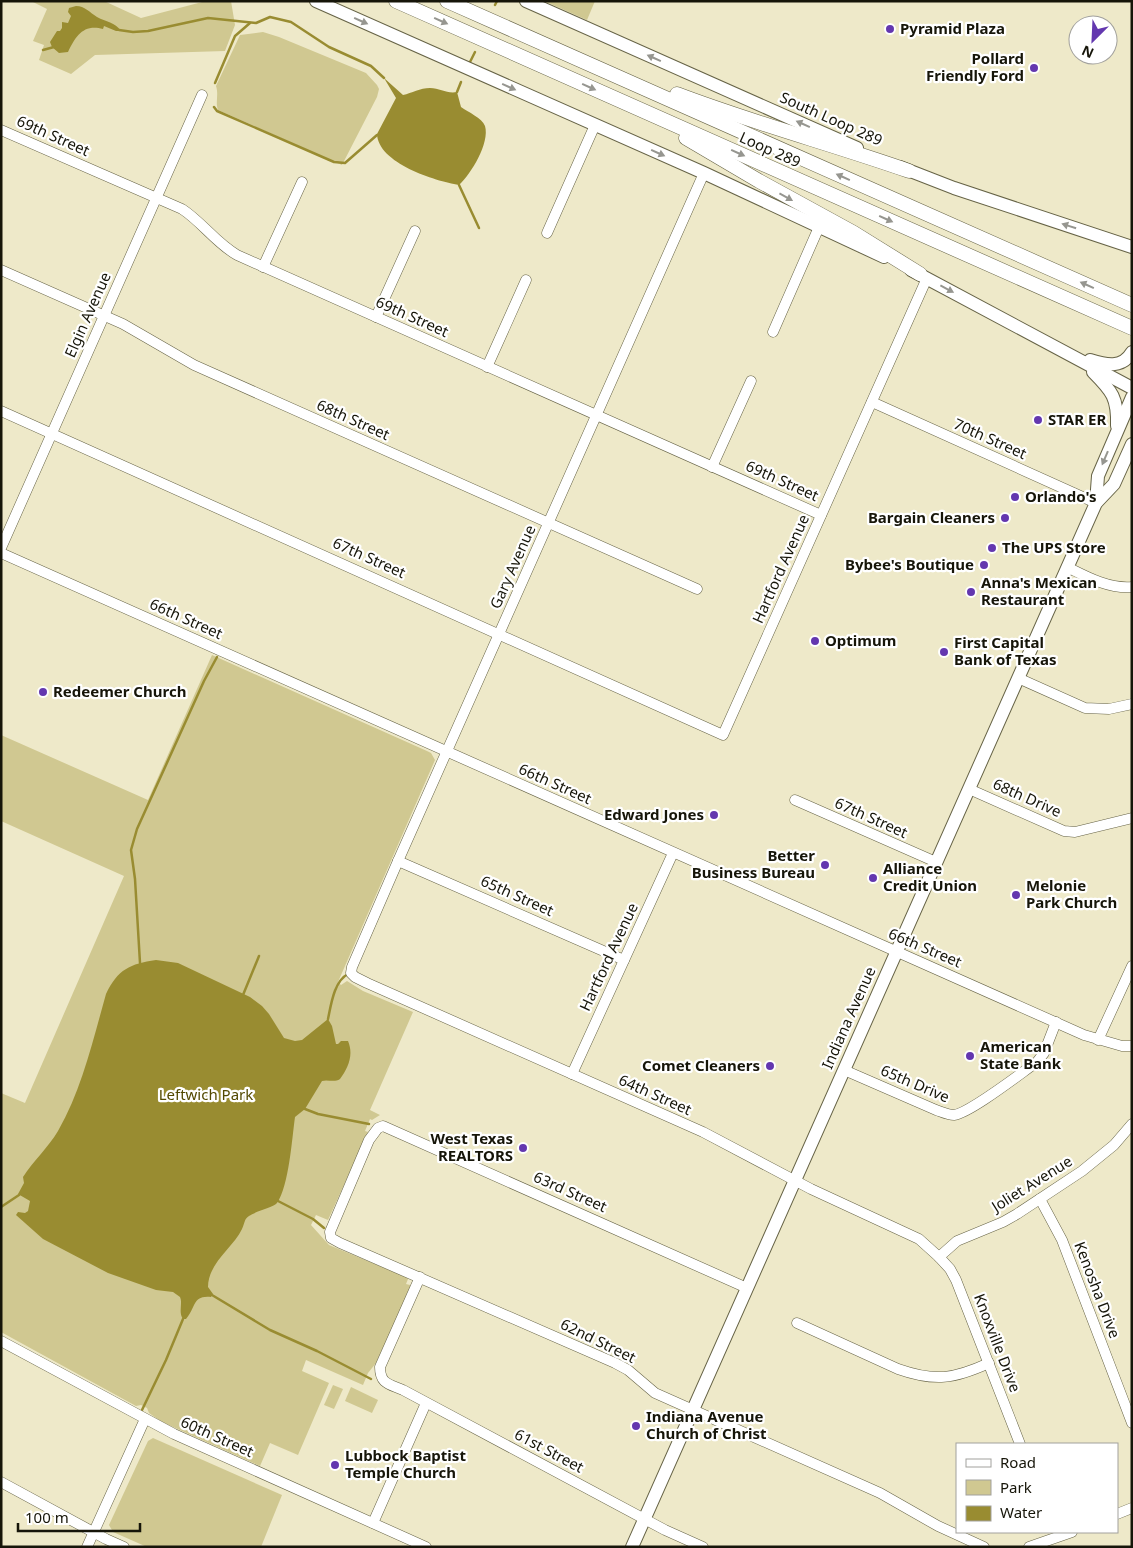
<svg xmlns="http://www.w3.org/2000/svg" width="1133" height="1548" viewBox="0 0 1133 1548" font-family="'Noto Sans',sans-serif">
  <rect width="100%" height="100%" fill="#eee9c9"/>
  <!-- green -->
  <g fill="#d0c891">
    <polygon points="31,1 104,1 141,18 206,1 231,1 235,25 225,51 95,55 71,74 39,60 44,45 33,41 47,9"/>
    <polygon points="544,1 595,1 587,20"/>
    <path d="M 263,32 L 279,37 L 366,73 L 377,85 L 379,89 L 377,97 L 342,165 L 218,110 C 215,102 219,95 216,86 L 240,35 Z"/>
    <polygon points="212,655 427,751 431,753 435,760 338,982 341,985 347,981 363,991 413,1012 370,1110 380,1115 372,1120 370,1119 365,1131 368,1132 328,1220 316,1215 311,1225 329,1245 406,1277 408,1279 406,1284 410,1285 410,1289 376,1363 368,1373 363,1385 306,1360 302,1371 329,1383 298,1455 270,1443 260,1466 162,1422 149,1413 147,1408 141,1405 136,1406 1,1332 1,1093 25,1103 124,876 1,821 1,735 148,800"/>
    <polygon points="333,1385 343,1389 334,1409 324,1405"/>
    <polygon points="351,1387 378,1400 372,1413 345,1401"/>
    <polygon points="153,1438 282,1495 261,1547 147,1547 113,1532 109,1525 148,1441"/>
  </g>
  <!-- water -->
  <g fill="#998c31">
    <path d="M 76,6 C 85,6 89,12 97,17 C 106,22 115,22 121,31 L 116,31 L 104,26 L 103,29 C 83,24 76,36 68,52 L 59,53 L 52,47 L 50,42 L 57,31 L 60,31 L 62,28 L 62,22 L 68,23 L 71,16 L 68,12 L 69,8 Z"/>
    <path d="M 384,78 L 403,95 C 412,93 420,88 430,88 C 440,88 447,94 457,92 L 461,107 C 468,112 482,118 485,126 C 490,143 471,174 459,185 C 435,181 378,163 377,134 L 396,98 Z"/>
    <path d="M 156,960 L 178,963 L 250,997 L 262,1006 L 269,1014 L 284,1038 L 295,1041 L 302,1040 L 328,1019 L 332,1026 L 336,1044 L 338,1044 L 341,1041 L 348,1041 C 354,1055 348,1068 340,1079 C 334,1083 328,1079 322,1081 L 305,1109 L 295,1117 C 292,1138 289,1186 277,1203 C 274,1207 256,1211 249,1216 C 244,1219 245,1223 242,1229 C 233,1248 208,1263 208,1287 L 213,1294 L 211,1297 C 192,1295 196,1308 186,1319 L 183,1319 C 178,1312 183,1304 180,1297 L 173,1292 L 156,1290 L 108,1273 L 43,1239 L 16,1215 L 18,1212 L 25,1213 L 28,1211 L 30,1201 L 18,1194 L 24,1183 L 23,1177 C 33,1161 48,1148 58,1131 C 82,1089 93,1040 106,994 C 118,969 130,964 156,960 Z"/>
  </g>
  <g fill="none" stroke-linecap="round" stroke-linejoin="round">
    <!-- stream -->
    <g stroke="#998c31" stroke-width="2.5">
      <polyline points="495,5 497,1"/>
      <polyline points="119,30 133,32 148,31 208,18 256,23 270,17 291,22 329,47 371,66 384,78"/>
      <polyline points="43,50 54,47"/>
      <polyline points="470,62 475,52"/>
      <polyline points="215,83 235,36 250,23"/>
      <polyline points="457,92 461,82"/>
      <polyline points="214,107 217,111 334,162 345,163 377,135"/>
      <polyline points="459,185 479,228"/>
      <polyline points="140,963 135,879 131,850 137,829 204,681 217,657"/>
      <polyline points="243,995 259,956"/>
      <path d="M 328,1019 C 331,1005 334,981 348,974"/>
      <polyline points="305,1109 318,1114 369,1124"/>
      <polyline points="278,1201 313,1219 324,1228"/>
      <polyline points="1,1207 19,1195"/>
      <polyline points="212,1295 270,1330 317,1351 371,1379"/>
      <polyline points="142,1410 166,1360 183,1319"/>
    </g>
    <defs>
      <g id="minor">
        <path d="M 1,130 L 182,209 C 202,222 216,243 237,255 L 821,515"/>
        <polyline points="704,173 398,861 352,967 351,973 355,977 367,983 703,1132 811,1189 919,1239 939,1257 950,1269 956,1280 1020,1444"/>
        <polyline points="547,233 595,125"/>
        <polyline points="263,267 302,182"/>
        <polyline points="1,270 123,324 194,365 697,589"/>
        <polyline points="376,317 415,231"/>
        <polyline points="773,332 819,227"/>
        <polyline points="487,367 526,280"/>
        <polyline points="872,402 1096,503"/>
        <polyline points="1,411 723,735 927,278"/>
        <polyline points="712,467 751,381"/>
        <polyline points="1,548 202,95"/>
        <polyline points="1,553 1084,1035 1122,1046 1132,1046"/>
        <path d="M 1067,567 C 1087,577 1109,589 1132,587"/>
        <polyline points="1018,678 1085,708 1109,709 1132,704"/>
        <polyline points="969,789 1064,831 1075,832 1132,818"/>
        <polyline points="795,800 936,862"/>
        <polyline points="398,861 624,960"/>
        <polyline points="1098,1040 1132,966"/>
        <path d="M 844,1070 L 936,1110 C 942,1112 948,1115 954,1115 C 970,1113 1021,1073 1037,1062 L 1044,1053 L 1056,1022"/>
        <polyline points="572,1074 673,853"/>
        <polyline points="1040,1199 1062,1240 1132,1423"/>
        <polyline points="939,1257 957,1241 1003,1222 1017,1214 1082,1171 1114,1145 1132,1124"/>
        <path d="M 420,1277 L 380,1367 C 380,1384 389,1384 403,1390 L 665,1530 L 703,1547"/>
        <polyline points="747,1288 383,1126 378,1128 369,1140 330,1232 331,1238 340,1243 615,1363 628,1370 655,1393 880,1493 938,1526 984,1547"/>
        <path d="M 797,1323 L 898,1369 C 935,1382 954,1379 989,1363"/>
        <polyline points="1,1341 174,1434 426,1547"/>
        <polyline points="1,1482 106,1539 124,1547"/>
        <polyline points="1117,1514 1132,1508"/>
        <polyline points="373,1523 426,1403"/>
        <polyline points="87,1547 145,1419"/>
        <polyline points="1029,1547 1072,1532"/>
      </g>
      <g id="major">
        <polyline points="316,1 704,173 884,257"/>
        <polyline points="526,1 857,148"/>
        <polyline points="900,167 954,188 1132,247"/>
        <polyline points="911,270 1132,388"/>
        <path d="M 1090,360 C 1106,365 1122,369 1132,352"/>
        <path d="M 1093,372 C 1112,391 1118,398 1117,426"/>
        <polyline points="1096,503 1098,476 1132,397"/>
        <polyline points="632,1547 1096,503 1114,484 1132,444"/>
      </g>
      <g id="highway">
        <polyline points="396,1 1132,328"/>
        <polyline points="447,1 1132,305"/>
        <path d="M 677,94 C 753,123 832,144 909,171"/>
        <polyline points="686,138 759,181 854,233 920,274"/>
      </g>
    </defs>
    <!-- minor casing -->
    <use href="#minor" stroke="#666346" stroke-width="11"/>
    <!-- major casing -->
    <use href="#major" stroke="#666346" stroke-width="14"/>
    <!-- highway casing -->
    <use href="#highway" stroke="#666346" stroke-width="15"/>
    <!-- minor -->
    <use href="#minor" stroke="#fff" stroke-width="10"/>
    <!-- major -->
    <use href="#major" stroke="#fff" stroke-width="12"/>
    <!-- highway -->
    <use href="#highway" stroke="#fff" stroke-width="14"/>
  </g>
  <!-- one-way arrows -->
  <defs><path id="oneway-solid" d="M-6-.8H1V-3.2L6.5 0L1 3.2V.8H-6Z" transform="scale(1.25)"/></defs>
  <g fill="#969690">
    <use href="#oneway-solid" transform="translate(361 21) rotate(24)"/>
    <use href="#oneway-solid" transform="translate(441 21) rotate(24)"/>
    <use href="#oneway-solid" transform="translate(654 58) rotate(-156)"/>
    <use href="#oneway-solid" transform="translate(509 87) rotate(24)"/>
    <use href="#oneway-solid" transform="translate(589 87) rotate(24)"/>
    <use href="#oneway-solid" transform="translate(803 124) rotate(-156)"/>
    <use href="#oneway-solid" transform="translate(658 153) rotate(24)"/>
    <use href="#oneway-solid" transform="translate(738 153) rotate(24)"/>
    <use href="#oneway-solid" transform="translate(843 177) rotate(-156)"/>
    <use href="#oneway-solid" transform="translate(786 197) rotate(29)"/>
    <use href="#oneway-solid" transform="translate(886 219) rotate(24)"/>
    <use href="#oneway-solid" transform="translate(1069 226) rotate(-162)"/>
    <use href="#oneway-solid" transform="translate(1087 285) rotate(-156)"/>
    <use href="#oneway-solid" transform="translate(947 289) rotate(28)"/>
    <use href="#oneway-solid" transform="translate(1105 458) rotate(113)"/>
  </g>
  <!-- markers -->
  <g fill="#6337af" stroke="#fff" stroke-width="2">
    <circle cx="890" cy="29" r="5"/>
    <circle cx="1034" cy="68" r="5"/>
    <circle cx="1038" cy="420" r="5"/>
    <circle cx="1015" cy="497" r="5"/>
    <circle cx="1005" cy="518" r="5"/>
    <circle cx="992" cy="548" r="5"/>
    <circle cx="984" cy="565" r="5"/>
    <circle cx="971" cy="592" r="5"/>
    <circle cx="815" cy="641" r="5"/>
    <circle cx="944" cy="652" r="5"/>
    <circle cx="43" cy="692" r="5"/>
    <circle cx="714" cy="815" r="5"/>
    <circle cx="825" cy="865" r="5"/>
    <circle cx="873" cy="878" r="5"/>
    <circle cx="1016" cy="895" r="5"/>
    <circle cx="970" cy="1056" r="5"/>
    <circle cx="770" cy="1066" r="5"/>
    <circle cx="523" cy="1148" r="5"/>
    <circle cx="636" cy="1426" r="5"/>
    <circle cx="335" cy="1465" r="5"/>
  </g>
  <g text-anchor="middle" stroke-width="4.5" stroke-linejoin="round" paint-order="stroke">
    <!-- poi labels -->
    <g font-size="15" font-weight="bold" fill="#161509" stroke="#fff" text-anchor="start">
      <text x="900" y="34">Pyramid Plaza</text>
      <text x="1024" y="64" text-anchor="end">Pollard<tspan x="1024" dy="17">Friendly Ford</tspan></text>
      <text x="1048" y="425">STAR ER</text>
      <text x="1025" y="502">Orlando's</text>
      <text x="995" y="523" text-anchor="end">Bargain Cleaners</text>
      <text x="1002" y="553">The UPS Store</text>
      <text x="974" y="570" text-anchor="end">Bybee's Boutique</text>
      <text x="981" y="588">Anna's Mexican<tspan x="981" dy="17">Restaurant</tspan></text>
      <text x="825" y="646">Optimum</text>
      <text x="954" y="648">First Capital<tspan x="954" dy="17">Bank of Texas</tspan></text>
      <text x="53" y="697">Redeemer Church</text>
      <text x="704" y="820" text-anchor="end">Edward Jones</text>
      <text x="815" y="861" text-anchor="end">Better<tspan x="815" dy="17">Business Bureau</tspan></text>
      <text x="883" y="874">Alliance<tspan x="883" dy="17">Credit Union</tspan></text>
      <text x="1026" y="891">Melonie<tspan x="1026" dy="17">Park Church</tspan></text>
      <text x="980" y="1052">American<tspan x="980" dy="17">State Bank</tspan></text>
      <text x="760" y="1071" text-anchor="end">Comet Cleaners</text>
      <text x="513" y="1144" text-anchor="end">West Texas<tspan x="513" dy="17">REALTORS</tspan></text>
      <text x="646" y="1422">Indiana Avenue<tspan x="646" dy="17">Church of Christ</tspan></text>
      <text x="345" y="1461">Lubbock Baptist<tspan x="345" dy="17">Temple Church</tspan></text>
    </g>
    <!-- street labels -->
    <g font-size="15" fill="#161509" stroke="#fff">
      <text transform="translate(831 119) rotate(24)" y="5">South Loop 289</text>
      <text transform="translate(53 136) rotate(24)" y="5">69th Street</text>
      <text transform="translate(770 150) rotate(24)" y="5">Loop 289</text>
      <text transform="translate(88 315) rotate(-66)" y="5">Elgin Avenue</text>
      <text transform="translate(412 317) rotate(24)" y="5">69th Street</text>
      <text transform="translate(353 420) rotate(24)" y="5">68th Street</text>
      <text transform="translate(990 439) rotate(24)" y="5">70th Street</text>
      <text transform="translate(782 481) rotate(24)" y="5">69th Street</text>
      <text transform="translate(369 558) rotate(24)" y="5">67th Street</text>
      <text transform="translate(513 567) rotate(-66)" y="5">Gary Avenue</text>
      <text transform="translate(781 569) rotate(-66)" y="5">Hartford Avenue</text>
      <text transform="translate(186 619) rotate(24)" y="5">66th Street</text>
      <text transform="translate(555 784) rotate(24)" y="5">66th Street</text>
      <text transform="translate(1027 798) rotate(24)" y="5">68th Drive</text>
      <text transform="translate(871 818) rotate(24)" y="5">67th Street</text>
      <text transform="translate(517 896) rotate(24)" y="5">65th Street</text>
      <text transform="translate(925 948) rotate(23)" y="5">66th Street</text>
      <text transform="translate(609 957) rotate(-65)" y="5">Hartford Avenue</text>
      <text transform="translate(849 1018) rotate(-66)" y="5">Indiana Avenue</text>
      <text transform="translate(915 1084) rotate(23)" y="5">65th Drive</text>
      <text transform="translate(655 1095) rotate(24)" y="5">64th Street</text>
      <text transform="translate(1032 1184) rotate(-32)" y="5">Joliet Avenue</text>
      <text transform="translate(570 1192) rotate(24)" y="5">63rd Street</text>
      <text transform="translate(1097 1290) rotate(69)" y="5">Kenosha Drive</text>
      <text transform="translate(598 1341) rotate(26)" y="5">62nd Street</text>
      <text transform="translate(997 1343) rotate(69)" y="5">Knoxville Drive</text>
      <text transform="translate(217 1437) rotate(24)" y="5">60th Street</text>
      <text transform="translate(549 1451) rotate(28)" y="5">61st Street</text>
    </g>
    <!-- park labels -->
    <g font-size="15" fill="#534900" stroke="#fff">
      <text x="206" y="1100">Leftwich Park</text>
    </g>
  </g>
  <!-- border -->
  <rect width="1133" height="1548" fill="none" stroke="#161509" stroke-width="5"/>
  <!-- legend -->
  <rect x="956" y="1443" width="162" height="90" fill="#ffffff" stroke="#a2a19d"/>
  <rect x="966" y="1459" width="25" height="8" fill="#ffffff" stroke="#a2a19d"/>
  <text x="1000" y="1468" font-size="15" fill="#161509">Road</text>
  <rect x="966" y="1480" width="25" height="15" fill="#d0c891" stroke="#a2a19d"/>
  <text x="1000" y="1493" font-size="15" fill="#161509">Park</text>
  <rect x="966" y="1506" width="25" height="15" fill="#998c31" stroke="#a2a19d"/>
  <text x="1000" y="1518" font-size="15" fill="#161509">Water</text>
  <!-- north arrow -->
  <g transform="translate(1093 40) rotate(204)"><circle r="24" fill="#ffffff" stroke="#a2a19d"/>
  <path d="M0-4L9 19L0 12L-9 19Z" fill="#6337af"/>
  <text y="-8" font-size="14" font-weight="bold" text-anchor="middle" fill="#161509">N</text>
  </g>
  <!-- scale -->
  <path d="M18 1523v8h122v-8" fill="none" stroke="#161509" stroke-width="2.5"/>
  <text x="25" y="1523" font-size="15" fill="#161509" stroke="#ffffff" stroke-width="4" paint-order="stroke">100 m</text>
</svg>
